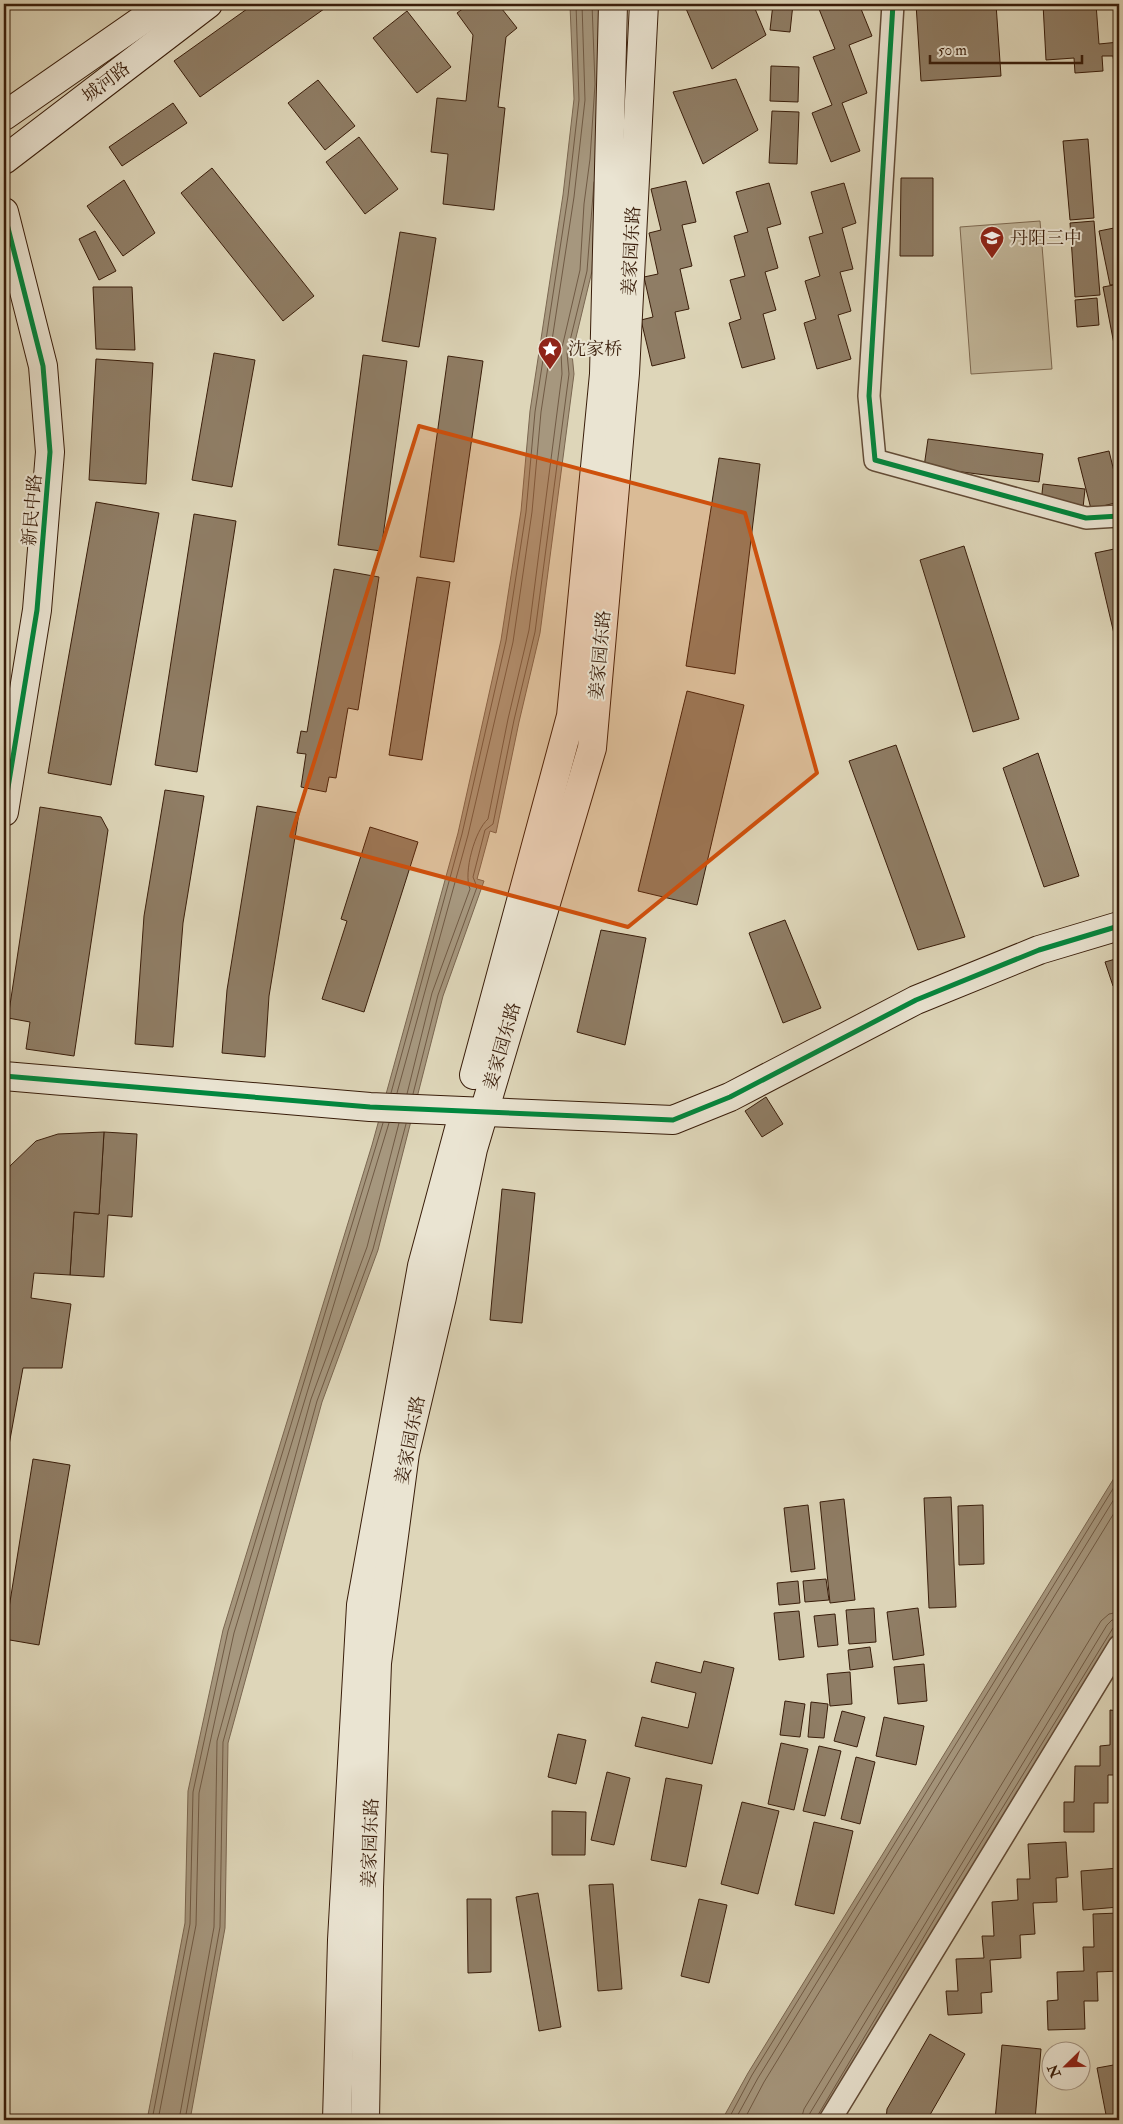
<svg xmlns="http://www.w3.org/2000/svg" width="1123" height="2124" viewBox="0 0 1123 2124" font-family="'IM FELL Double Pica','Noto Serif SC',serif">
  <rect width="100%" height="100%" fill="#ded6b9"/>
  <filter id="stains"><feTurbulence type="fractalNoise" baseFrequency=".004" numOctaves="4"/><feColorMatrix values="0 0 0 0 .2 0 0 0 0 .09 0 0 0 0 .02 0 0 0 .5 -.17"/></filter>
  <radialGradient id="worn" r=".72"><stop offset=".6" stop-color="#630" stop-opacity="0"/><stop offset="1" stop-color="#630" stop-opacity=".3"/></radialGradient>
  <!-- green -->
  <polygon fill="#c2b79b" stroke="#7e6a52" points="1040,221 1052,369 971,374 960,227"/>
  <!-- water -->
  <g fill="#a6977e" stroke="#7a6650">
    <polygon points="603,4 592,271 572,354 574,374 540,633 519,722 496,833 490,831 477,879 484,881 443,996 378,1250 322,1402 228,1743 225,1928 190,2120 147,2120 185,1923 188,1791 223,1630 372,1145 458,833 501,640 521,511 530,411 563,195 574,99 570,6"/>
    <polygon points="1119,1470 1119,1627 819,2120 722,2120 748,2073"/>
  </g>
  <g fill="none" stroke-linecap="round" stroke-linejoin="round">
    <!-- shore -->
    <g stroke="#705a44" stroke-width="1">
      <polyline points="391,1093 462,834 506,641 526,512 535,412 568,196 579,100 576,4"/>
      <polyline points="397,1093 468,835 513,642 532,512 541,412 574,197 585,100 582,4"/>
      <path d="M 407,1094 L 432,993 L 470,889 C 463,873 475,830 488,819 L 508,719 L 529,630 L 562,374 L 561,352 L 580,270 L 584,204 L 590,159 L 595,84 L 592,4"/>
      <polyline points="413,1094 438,995 477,887 473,877 485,830 493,824 514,720 535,632 569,374 567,353 587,271 594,182"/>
      <polyline points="152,2120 190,1924 193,1792 228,1631 383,1123"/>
      <polyline points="158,2120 196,1925 199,1793 234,1633 389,1123"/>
      <polyline points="179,2120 214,1927 217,1741 311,1399 367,1247 399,1123"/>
      <polyline points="185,2120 220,1927 223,1742 317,1401 373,1249 406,1124"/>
      <polyline points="728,2120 752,2075 1119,1479"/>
      <polyline points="735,2120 758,2078 1119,1491"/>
      <polyline points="744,2120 764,2082 1119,1505"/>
      <polyline points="801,2120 804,2109 1101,1621 1109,1614 1119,1612"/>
      <polyline points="808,2120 810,2113 1107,1625 1112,1620 1119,1619"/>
      <polyline points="815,2120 947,1898 1113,1628 1119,1625"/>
    </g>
  </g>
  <!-- building -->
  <g fill="#8f7d65" stroke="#391d0a">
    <polygon points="254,4 331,4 200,97 174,61"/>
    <polygon points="460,4 498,4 517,28 506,37 498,107 505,108 494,210 443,204 448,154 431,152 437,98 466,101 473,35 457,13 464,8"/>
    <polygon points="684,4 753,4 766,35 712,69"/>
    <polygon points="773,4 793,4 790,32 770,30"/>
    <polygon points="817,4 859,4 872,36 849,45 867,93 842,103 860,151 831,162 812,113 832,105 813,57 835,49"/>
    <polygon points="916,4 996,4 1001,76 921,81"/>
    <polygon points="1043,4 1096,4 1099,44 1119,42 1119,63 1114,63 1113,56 1102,56 1103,71 1075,73 1074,58 1046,60"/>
    <polygon points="407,11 451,67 417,93 373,38"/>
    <polygon points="771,66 799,67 798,102 770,101"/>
    <polygon points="736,79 758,130 703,164 673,92"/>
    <polygon points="318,80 355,126 325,150 288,103"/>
    <polygon points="173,103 187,123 122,166 109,147"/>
    <polygon points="772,111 799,112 797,164 769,163"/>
    <polygon points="359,137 398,189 365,214 326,162"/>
    <polygon points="1088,139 1094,218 1070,220 1063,141"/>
    <polygon points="212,168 314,296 283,321 181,193"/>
    <polygon points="901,178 933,178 933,256 900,256"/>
    <polygon points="124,180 155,233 123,256 87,206"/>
    <polygon points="686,181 696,222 682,225 692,266 680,269 689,309 675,312 685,358 652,366 641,320 653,317 644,277 658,274 649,233 661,230 651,189"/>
    <polygon points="769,183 781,224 767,228 778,268 765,272 776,310 763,314 775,359 742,368 729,323 741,319 730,280 745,276 734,236 748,232 736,192"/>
    <polygon points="844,183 856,223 842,228 853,269 840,272 851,311 838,315 851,359 817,369 804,323 816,319 805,281 820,276 809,237 823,233 811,192"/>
    <polygon points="1094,221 1100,295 1075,297 1070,223"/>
    <polygon points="1119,227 1119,284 1110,285 1099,231"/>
    <polygon points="95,231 116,271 99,280 79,239"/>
    <polygon points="400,232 436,238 419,347 382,341"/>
    <polygon points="1119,284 1119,370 1103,287"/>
    <polygon points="93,287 132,287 135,350 96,349"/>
    <polygon points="1097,298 1099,325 1077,327 1075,300"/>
    <polygon points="214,353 255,360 232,487 192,480"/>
    <polygon points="363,355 407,361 381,551 338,545"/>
    <polygon points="448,356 483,361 454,562 420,557"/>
    <polygon points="96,359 153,363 146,484 89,480"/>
    <polygon points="928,439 1043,454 1039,482 924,467"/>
    <polygon points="1109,451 1119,492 1119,502 1091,509 1078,458"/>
    <polygon points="719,458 760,464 735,674 686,666"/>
    <polygon points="1043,484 1085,489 1083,508 1041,503"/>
    <polygon points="96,502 159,513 111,785 48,773"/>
    <polygon points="194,514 236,521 197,772 155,765"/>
    <polygon points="964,546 1019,719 973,732 920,560"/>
    <polygon points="1119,548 1119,655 1095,553"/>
    <polygon points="334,569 379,577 358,710 348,708 336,778 329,777 326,792 301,787 306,754 297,753 301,731 307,732"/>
    <polygon points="417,577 450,582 422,760 389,755"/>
    <polygon points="687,691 744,705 697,905 638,891"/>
    <polygon points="896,745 965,937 918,950 849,761"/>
    <polygon points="1038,753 1079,876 1044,887 1003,768"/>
    <polygon points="165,790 204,796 183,923 173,1047 135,1044 144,916"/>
    <polygon points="257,806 299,813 269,996 265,1057 222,1053 227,990"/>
    <polygon points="40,807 101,817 108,830 74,1056 26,1049 30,1022 8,1018"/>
    <polygon points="370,827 418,842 364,1012 322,999 347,921 341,919"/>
    <polygon points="785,920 821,1008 783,1023 749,933"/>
    <polygon points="601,930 646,938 625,1045 577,1032"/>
    <polygon points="1119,958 1119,984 1113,986 1105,962"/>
    <polygon points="766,1097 783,1124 762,1137 745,1111"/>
    <polygon points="104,1132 137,1134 132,1217 108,1215 104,1277 70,1275 74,1212 99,1214"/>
    <polygon points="104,1132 99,1214 74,1212 70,1275 34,1273 31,1298 71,1304 62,1368 23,1368 9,1445 4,1444 4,1188 10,1166 36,1141 58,1134"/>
    <polygon points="502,1189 535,1193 522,1323 490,1320"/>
    <polygon points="33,1459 70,1465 39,1645 4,1639"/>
    <polygon points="951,1497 956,1607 929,1608 924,1498"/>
    <polygon points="844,1499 855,1600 830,1603 820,1502"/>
    <polygon points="808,1505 815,1569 791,1572 784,1508"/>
    <polygon points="983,1505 984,1564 959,1565 958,1506"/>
    <polygon points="826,1579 829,1600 805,1602 803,1581"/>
    <polygon points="798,1581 800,1603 779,1605 777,1583"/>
    <polygon points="874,1608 876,1642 849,1644 846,1610"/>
    <polygon points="918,1608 924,1655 893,1660 887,1612"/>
    <polygon points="799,1611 804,1657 779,1660 774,1613"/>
    <polygon points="835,1614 838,1645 818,1647 814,1616"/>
    <polygon points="870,1647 873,1667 850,1670 848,1650"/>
    <polygon points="704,1661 734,1668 712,1764 635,1746 642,1717 688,1728 696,1693 651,1682 656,1662 701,1673"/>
    <polygon points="924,1664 927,1701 898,1704 894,1667"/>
    <polygon points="850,1672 852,1704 830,1706 827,1674"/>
    <polygon points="785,1701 805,1704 800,1737 780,1735"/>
    <polygon points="811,1702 828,1704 824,1738 808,1737"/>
    <polygon points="1110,1710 1119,1711 1119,1775 1108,1775 1108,1803 1094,1803 1094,1832 1064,1832 1064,1802 1074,1802 1075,1766 1100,1766 1100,1746 1110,1745"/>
    <polygon points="842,1711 865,1717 857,1747 834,1741"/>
    <polygon points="884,1717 924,1726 916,1765 876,1756"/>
    <polygon points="558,1734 586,1740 576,1784 548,1777"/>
    <polygon points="781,1743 808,1749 794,1810 768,1804"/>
    <polygon points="819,1746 841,1751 825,1816 803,1811"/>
    <polygon points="856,1757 875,1762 860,1824 841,1819"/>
    <polygon points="607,1772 630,1778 614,1845 591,1840"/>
    <polygon points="666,1778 702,1785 686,1867 651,1860"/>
    <polygon points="742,1802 779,1811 758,1894 721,1884"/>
    <polygon points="552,1811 586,1812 585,1855 552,1855"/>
    <polygon points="814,1822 853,1831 834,1914 795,1905"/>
    <polygon points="1066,1842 1068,1877 1056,1878 1057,1902 1033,1903 1035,1934 1020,1935 1021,1958 990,1960 992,1992 981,1993 982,2013 948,2015 946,1991 958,1991 956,1959 984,1958 982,1936 994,1936 992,1902 1018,1900 1017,1879 1030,1879 1028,1844"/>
    <polygon points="1119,1868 1119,1907 1083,1910 1081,1871"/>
    <polygon points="613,1884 622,1989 598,1991 589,1885"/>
    <polygon points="538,1893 561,2027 539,2031 516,1897"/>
    <polygon points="467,1899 491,1899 491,1972 468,1973"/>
    <polygon points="699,1899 727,1905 709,1983 681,1976"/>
    <polygon points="1119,1913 1119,1971 1097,1972 1098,2001 1084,2001 1085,2029 1048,2030 1047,2001 1058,2000 1057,1972 1084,1971 1083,1947 1094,1947 1093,1914"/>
    <polygon points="930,2034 965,2054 927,2120 886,2120 887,2109"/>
    <polygon points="1002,2045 1041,2049 1035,2120 995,2120"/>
    <polygon points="1119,2064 1119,2120 1107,2120 1097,2068"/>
  </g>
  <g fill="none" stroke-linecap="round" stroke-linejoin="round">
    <defs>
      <g id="street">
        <polyline points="893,4 869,396 875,460 1086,518 1119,516"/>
        <polyline points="830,2120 1119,1646"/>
      </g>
      <g id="secondary">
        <polyline points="4,116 165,4"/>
        <polyline points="4,160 208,4"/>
        <polyline points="4,212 43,366 50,452 37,610 4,812"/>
        <polyline points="474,1075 571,716 604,374 613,4"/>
        <polyline points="4,1076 370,1107 673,1120 730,1097 916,1000 1039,950 1119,926"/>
        <polyline points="337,2120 342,1940 361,1605 422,1266 459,1129"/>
        <polyline points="365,2120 369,1887 377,1663 405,1453 442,1297 473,1149 592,748 625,373 644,4"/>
      </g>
    </defs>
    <!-- street casing -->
    <use href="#street" stroke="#624b36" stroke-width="24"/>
    <!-- secondary casing -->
    <use href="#secondary" stroke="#391d0a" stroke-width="30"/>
    <!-- street -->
    <use href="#street" stroke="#eae4d2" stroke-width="21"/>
    <!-- secondary -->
    <use href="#secondary" stroke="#eae4d2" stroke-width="28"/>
    <defs>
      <g id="cycleway">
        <polyline points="893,4 869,396 875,460 1086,518 1119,516"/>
        <polyline points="4,212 43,366 50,452 37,610 4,812"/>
        <polyline points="4,1076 370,1107 673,1120 730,1097 916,1000 1039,950 1119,926"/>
      </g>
    </defs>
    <!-- cycleway casing -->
    <use href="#cycleway" stroke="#eae4d2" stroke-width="8"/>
    <!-- cycleway -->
    <use href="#cycleway" stroke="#00873e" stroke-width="5"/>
  </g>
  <!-- marked area -->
  <path fill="#ce500c" fill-opacity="0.2" stroke="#ce500c" stroke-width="4" stroke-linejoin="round" d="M 419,426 L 745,513 L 817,773 L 628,927 L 291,836 Z"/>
  <!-- icons -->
  <defs>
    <symbol id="school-pin" viewBox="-11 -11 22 30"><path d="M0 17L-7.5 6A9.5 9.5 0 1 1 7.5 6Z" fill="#8f2418" stroke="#eae4d2"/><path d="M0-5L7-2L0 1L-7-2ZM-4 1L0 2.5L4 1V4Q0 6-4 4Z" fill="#fff"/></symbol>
    <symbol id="sight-pin" viewBox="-11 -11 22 30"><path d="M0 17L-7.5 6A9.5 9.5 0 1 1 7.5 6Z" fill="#8f2418" stroke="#eae4d2"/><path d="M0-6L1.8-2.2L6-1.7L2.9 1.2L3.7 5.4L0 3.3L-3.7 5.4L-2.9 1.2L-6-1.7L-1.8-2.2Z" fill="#fff"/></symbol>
  </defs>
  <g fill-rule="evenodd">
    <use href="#school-pin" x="978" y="224" width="28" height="38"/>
    <use href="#sight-pin" x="536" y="335" width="28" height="38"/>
  </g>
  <g text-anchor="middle" stroke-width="4" stroke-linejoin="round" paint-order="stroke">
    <!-- street labels -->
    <g font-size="18" fill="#391d0a" stroke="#eae4d2">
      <text transform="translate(106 82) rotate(-37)" y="6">城河路</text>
      <text transform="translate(631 251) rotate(-87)" y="6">姜家园东路</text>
      <text transform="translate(32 510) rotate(-85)" y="6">新民中路</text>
      <text transform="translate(600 655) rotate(-85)" y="6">姜家园东路</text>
      <text transform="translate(502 1046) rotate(-74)" y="6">姜家园东路</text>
      <text transform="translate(410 1440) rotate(-79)" y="6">姜家园东路</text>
      <text transform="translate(370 1843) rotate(-88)" y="6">姜家园东路</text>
    </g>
    <!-- poi labels -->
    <g font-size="18" fill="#391d0a" stroke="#eae4d2" text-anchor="start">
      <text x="1010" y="244">丹阳三中</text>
      <text x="568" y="355">沈家桥</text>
    </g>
  </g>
  <!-- margin -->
  <rect width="1123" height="2124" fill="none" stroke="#ded6b9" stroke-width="20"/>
  <rect x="5" y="5" width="1113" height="2114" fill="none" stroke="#391d0a" stroke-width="2.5"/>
  <rect x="10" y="10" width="1103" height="2104" fill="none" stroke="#391d0a"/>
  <!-- north arrow -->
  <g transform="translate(1066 2066) rotate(247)"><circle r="24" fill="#eae4d2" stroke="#a39482"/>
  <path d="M0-4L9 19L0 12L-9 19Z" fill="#8f2418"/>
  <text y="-8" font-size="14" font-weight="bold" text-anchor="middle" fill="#391d0a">N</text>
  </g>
  <!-- scale -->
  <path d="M930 55v8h152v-8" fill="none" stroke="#391d0a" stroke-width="2.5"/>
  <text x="938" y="55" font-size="15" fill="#391d0a" stroke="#eae4d2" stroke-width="4" paint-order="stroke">50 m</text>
  <rect width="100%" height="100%" filter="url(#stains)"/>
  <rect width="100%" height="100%" fill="url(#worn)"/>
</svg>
